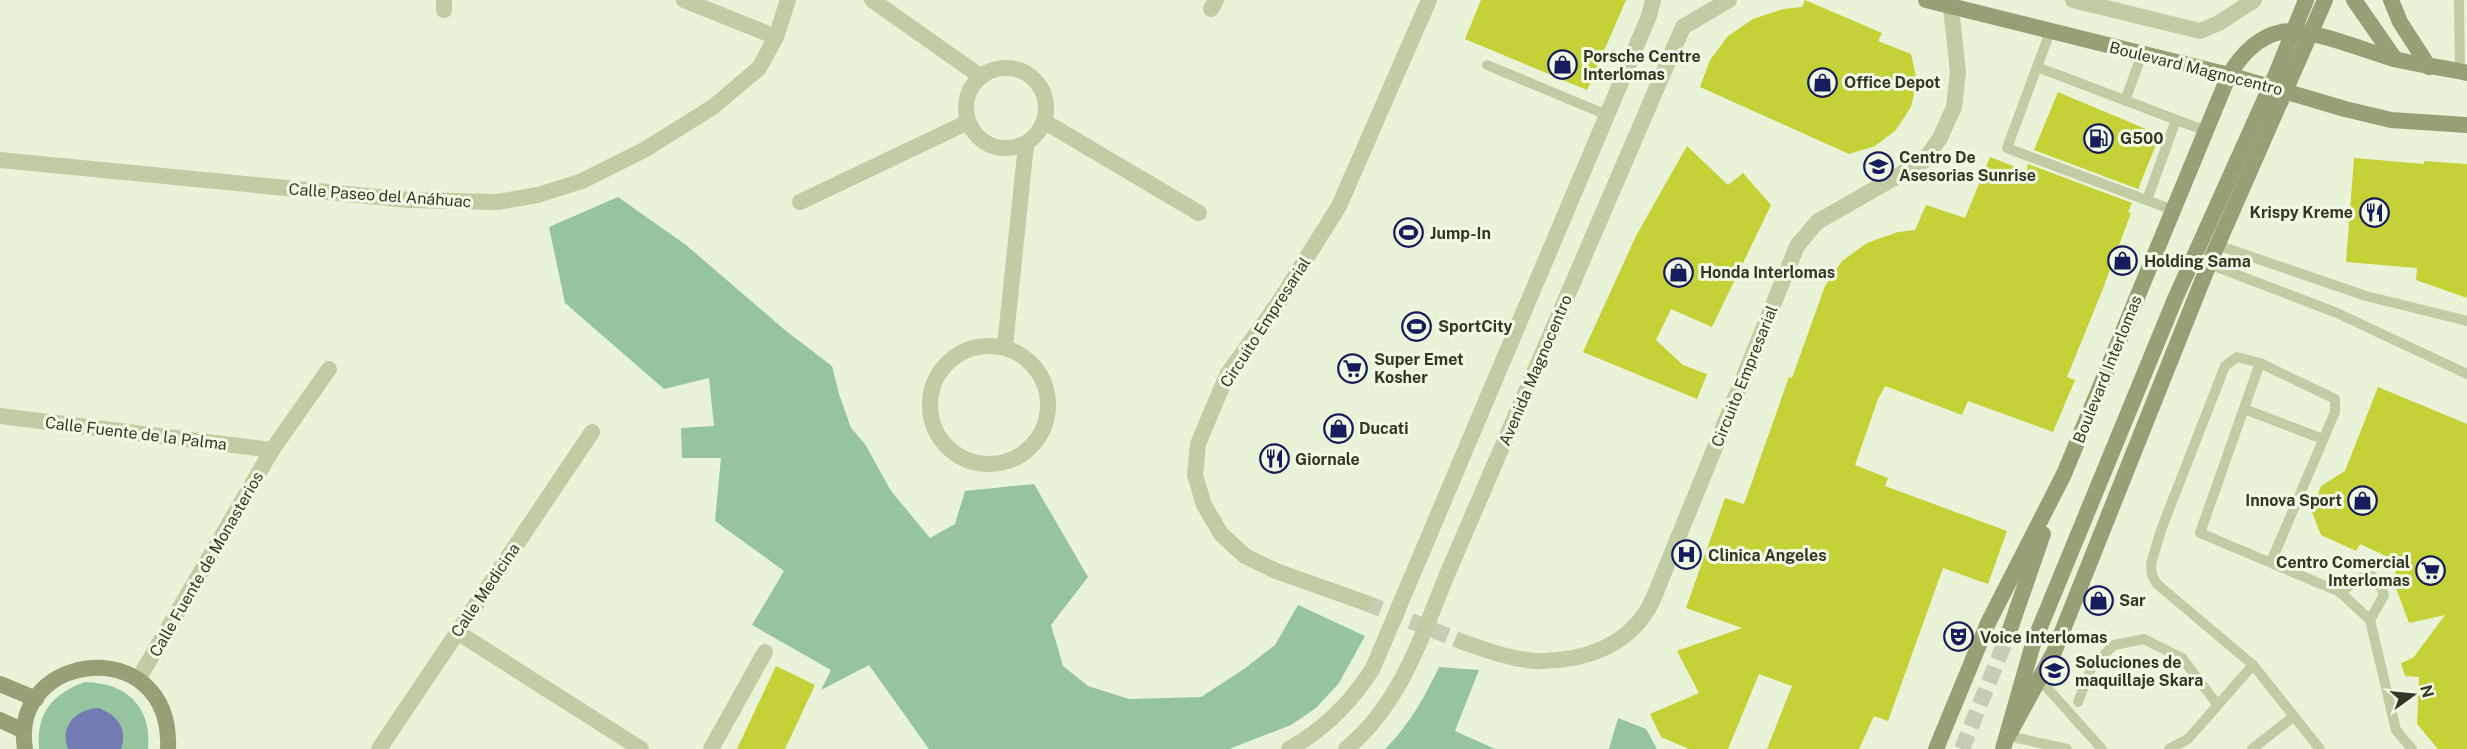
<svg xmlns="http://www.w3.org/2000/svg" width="2467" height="749" viewBox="0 0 2467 749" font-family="'Public Sans',sans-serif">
  <rect width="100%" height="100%" fill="#e9f3d8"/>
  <!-- green -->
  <g fill="#96c49f">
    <polygon points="618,197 686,245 786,331 832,366 839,394 851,428 865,444 891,491 930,538 955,524 965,491 1034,484 1088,577 1051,625 1063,666 1088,686 1129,699 1201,697 1244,669 1275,645 1298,605 1365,636 1339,683 1316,708 1291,725 1229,749 929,749 869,665 821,690 831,670 752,625 784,571 715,521 721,458 682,458 681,428 714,426 709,378 664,389 565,303 549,227"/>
    <path d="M 1439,667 L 1479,670 L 1455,731 L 1495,749 L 1385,749 C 1409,726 1425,696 1439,667 Z"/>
    <path d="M 85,682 C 126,683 152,706 148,749 L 39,749 C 36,713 52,694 85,682 Z"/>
    <polygon points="1618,718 1646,729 1657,749 1609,749"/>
  </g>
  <!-- water -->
  <path fill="#747bb3" d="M 99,708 C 117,715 128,729 121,749 L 68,749 C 59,726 76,709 99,708 Z"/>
  <!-- building -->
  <g fill="#c4d237">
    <polygon points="1481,0 1626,0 1587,90 1465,39"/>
    <polygon points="1805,0 1882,33 1878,41 1911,54 1917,81 1911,107 1896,130 1875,146 1849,154 1700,87 1710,60 1728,36 1753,19 1783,9 1802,7"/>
    <polygon points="2058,92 2160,135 2138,189 2034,150"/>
    <polygon points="1687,146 1728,185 1743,173 1771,205 1712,327 1671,309 1656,340 1683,365 1707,374 1697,399 1583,352 1636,236"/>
    <polygon points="1990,157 2026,171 2028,164 2132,203 2128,212 2131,213 2102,291 2067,377 2075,380 2053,432 1968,401 1962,415 1885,386 1878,399 1855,465 1888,478 1885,486 2007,531 1988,584 1943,568 1888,721 1874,716 1859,749 1767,749 1792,686 1759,674 1728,749 1689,749 1661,737 1650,714 1699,693 1677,651 1742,628 1686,608 1725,498 1744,504 1789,377 1792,378 1825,286 1842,261 1867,243 1898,232 1915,230 1926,205 1965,218"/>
    <polygon points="2354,158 2424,164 2424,161 2467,164 2467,298 2416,280 2417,268 2346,262"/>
    <polygon points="2378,387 2467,424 2467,749 2438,749 2417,724 2419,677 2405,676 2401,663 2413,658 2445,615 2409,623 2393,580 2399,562 2360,544 2356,551 2321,535 2312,512 2321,486 2345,471"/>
    <polygon points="776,666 815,685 785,749 737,749"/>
  </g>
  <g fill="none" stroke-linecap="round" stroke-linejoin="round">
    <!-- minor-tunnel -->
    <polyline stroke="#c5cdb4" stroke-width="16" stroke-dasharray="16 8" stroke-linecap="butt" points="1366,603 1463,642"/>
    <!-- secondary-tunnel -->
    <polyline stroke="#c5cdb4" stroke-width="16" stroke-dasharray="16 8" stroke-linecap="butt" points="1962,749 2009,632"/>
    <!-- service -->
    <g stroke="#c0cca3" stroke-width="10">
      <polyline points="2459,0 2460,71"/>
      <polyline points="2050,32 2007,148 2173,210"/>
      <polyline points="1487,65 1607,115"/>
      <polyline points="2037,67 2206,131"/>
      <polyline points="2125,101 2142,54"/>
      <polyline points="2147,200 2176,120"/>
      <polyline points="2217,245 2366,296 2467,321"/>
      <polyline points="2209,264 2337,313 2467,374"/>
      <polyline points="2260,363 2335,399 2335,412 2271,562"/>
      <polyline points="2244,409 2323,439"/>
      <polyline points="2340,592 2361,578 2372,576 2380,585 2384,595 2370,620"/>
      <polyline points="2253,665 2157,584 2152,575 2151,564 2161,530 2225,366 2237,357 2260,363 2200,533 2340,592 2370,620 2396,730 2412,749"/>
      <polyline points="2040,680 2102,749"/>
      <polyline points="2078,702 2092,666 2114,645 2144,639 2182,658 2217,704"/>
      <polyline points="2008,736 2067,749"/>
      <polyline points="2169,749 2188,739 2253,665 2320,749"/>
      <polyline points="2252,749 2293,717"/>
    </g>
    <!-- minor -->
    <g stroke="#c0cca3" stroke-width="16">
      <polyline points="684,0 776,37"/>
      <polyline points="872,0 980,76"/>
      <polyline points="1211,9 1216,0"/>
      <polyline points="444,10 444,0"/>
      <circle cx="1006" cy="108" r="40"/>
      <polyline points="1045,122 1199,213"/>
      <polyline points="0,160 409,200 497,202 538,195 582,181 644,150 713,107 759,68 776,37 788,0"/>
      <polyline points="800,202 968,122"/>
      <circle cx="989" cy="405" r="59"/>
      <polyline points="1005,346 1026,145"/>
      <polyline points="0,416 272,450"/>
      <polyline points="1366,603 1276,571 1245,556 1221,534 1204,505 1195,475 1198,444 1227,375 1279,302 1339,206 1429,0"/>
      <polyline points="457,632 641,749"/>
      <path d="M 1463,642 C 1486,650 1510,659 1535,661 C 1542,662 1550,660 1558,660 C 1600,656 1637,637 1654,597 L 1797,246 L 1817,222 L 1924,161 L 1940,138 L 1954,107 L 1958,72 L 1951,8"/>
      <polyline points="139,678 272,450 329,369"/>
      <polyline points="379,749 592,432"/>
      <polyline points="711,749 765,652"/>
    </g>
    <!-- tertiary -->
    <g stroke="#c0cca3" stroke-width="16">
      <polyline points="2073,0 2200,31 2219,23 2254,0"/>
      <path d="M 1289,749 C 1325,729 1351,703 1373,668 L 1649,16 L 1653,0"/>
      <path d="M 1346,749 C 1400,704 1421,639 1446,577 L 1683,27 L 1729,0"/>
    </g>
    <!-- secondary -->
    <g stroke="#97a074" stroke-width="16">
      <polyline points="1926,0 2229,75 2345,109 2391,120 2467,125"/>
      <polyline points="2354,0 2395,59"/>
      <polyline points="2391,0 2400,22 2429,67"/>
      <polyline points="2009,632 2043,534"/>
      <polyline points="0,684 36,699"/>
      <polyline points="0,720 24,731"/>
      <polyline points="2008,736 2054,652 2209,264 2325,0"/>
      <path d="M 25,749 C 9,650 173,632 168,749"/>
      <path d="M 1936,749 L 1988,623 L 2064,474 L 2229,75 C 2241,55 2257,37 2281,32 C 2309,27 2365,51 2394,59 C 2418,65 2443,67 2467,73"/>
      <polyline points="2003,749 2033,644"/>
    </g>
    <!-- secondary-bridge -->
    <polyline stroke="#97a074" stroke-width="16" points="2033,644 2175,299 2277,72 2306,0"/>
  </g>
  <!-- icons -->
  <defs>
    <symbol id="shop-ring" viewBox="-11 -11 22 22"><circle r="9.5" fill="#f2fbe4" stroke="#171d5c" stroke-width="1.5"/><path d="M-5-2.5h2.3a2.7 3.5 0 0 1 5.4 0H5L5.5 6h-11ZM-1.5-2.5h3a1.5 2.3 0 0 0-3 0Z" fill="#171d5c"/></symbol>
    <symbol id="fuel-ring" viewBox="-11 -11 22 22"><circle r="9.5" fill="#f2fbe4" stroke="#171d5c" stroke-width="1.5"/><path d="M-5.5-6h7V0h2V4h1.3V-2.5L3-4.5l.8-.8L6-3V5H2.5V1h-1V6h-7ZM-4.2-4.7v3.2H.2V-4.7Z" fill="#171d5c"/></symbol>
    <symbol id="school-ring" viewBox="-11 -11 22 22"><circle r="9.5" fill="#f2fbe4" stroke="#171d5c" stroke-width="1.5"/><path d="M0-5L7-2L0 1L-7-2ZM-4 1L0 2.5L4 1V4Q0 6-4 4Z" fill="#171d5c"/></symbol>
    <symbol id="restaurant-ring" viewBox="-11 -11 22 22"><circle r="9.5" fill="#f2fbe4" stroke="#171d5c" stroke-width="1.5"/><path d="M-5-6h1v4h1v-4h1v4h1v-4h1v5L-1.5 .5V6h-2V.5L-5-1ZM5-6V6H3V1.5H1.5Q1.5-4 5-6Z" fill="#171d5c"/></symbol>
    <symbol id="stadium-ring" viewBox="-11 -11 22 22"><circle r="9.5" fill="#f2fbe4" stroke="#171d5c" stroke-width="1.5"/><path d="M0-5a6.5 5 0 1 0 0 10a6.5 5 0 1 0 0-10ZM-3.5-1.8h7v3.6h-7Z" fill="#171d5c"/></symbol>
    <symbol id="supermarket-ring" viewBox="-11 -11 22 22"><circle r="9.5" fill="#f2fbe4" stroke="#171d5c" stroke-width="1.5"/><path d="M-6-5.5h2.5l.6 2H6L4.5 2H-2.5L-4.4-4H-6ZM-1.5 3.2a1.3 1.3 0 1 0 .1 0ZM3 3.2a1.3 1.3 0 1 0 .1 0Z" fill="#171d5c"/></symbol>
    <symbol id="hospital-ring" viewBox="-11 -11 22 22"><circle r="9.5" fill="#f2fbe4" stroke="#171d5c" stroke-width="1.5"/><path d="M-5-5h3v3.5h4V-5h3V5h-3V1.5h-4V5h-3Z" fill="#171d5c"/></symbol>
    <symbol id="theatre-ring" viewBox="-11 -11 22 22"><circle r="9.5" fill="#f2fbe4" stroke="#171d5c" stroke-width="1.5"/><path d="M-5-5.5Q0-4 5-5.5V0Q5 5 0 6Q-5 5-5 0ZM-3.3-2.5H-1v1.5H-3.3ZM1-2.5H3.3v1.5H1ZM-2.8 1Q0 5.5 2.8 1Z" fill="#171d5c"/></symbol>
    <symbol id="university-ring" viewBox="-11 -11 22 22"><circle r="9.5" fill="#f2fbe4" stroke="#171d5c" stroke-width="1.5"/><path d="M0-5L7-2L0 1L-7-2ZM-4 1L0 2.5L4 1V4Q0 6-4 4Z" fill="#171d5c"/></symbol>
  </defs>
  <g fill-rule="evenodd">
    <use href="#shop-ring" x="1546" y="48" width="33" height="33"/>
    <use href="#shop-ring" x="1806" y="66" width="33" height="33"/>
    <use href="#fuel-ring" x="2082" y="122" width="33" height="33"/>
    <use href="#school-ring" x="1862" y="150" width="33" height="33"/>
    <use href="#restaurant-ring" x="2358" y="196" width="33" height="33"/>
    <use href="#stadium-ring" x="1392" y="216" width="33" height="33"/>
    <use href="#shop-ring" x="2106" y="244" width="33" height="33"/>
    <use href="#shop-ring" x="1662" y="256" width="33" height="33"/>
    <use href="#stadium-ring" x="1400" y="310" width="33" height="33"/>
    <use href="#supermarket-ring" x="1336" y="352" width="33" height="33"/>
    <use href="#shop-ring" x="1322" y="412" width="33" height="33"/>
    <use href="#restaurant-ring" x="1258" y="442" width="33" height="33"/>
    <use href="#shop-ring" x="2346" y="484" width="33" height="33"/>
    <use href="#hospital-ring" x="1670" y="538" width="33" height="33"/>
    <use href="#supermarket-ring" x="2414" y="554" width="33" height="33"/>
    <use href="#shop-ring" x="2082" y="584" width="33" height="33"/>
    <use href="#theatre-ring" x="1942" y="620" width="33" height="33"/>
    <use href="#university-ring" x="2038" y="654" width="33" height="33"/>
  </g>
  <g text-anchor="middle" stroke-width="6" stroke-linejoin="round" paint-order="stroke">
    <!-- poi labels -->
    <g font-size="16" font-weight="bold" fill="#343725" stroke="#f2fbe4" text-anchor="start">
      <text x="1583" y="62">Porsche Centre<tspan x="1583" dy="18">Interlomas</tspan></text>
      <text x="1844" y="88">Office Depot</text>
      <text x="2120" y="144">G500</text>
      <text x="1899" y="163">Centro De<tspan x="1899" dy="18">Asesorias Sunrise</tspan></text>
      <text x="2353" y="218" text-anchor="end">Krispy Kreme</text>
      <text x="1430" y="239">Jump-In</text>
      <text x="2144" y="267">Holding Sama</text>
      <text x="1700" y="278">Honda Interlomas</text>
      <text x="1438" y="332">SportCity</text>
      <text x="1374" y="365">Super Emet<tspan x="1374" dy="18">Kosher</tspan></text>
      <text x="1359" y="434">Ducati</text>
      <text x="1295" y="465">Giornale</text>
      <text x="2342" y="506" text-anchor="end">Innova Sport</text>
      <text x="1708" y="561">Clinica Angeles</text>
      <text x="2410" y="568" text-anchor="end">Centro Comercial<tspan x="2410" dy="18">Interlomas</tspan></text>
      <text x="2119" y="606">Sar</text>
      <text x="1980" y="643">Voice Interlomas</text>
      <text x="2075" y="668">Soluciones de<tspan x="2075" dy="18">maquillaje Skara</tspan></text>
    </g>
    <!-- street labels -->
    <g font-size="16" fill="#343725" stroke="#f2fbe4">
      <text transform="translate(2196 68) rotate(14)" y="6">Boulevard Magnocentro</text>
      <text transform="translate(380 195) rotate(4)" y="6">Calle Paseo del Anáhuac</text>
      <text transform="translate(1265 322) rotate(-57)" y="6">Circuito Empresarial</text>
      <text transform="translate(2107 369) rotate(-68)" y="6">Boulevard Interlomas</text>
      <text transform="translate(1535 370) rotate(-67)" y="6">Avenida Magnocentro</text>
      <text transform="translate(1744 376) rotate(-68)" y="6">Circuito Empresarial</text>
      <text transform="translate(136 433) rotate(7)" y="6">Calle Fuente de la Palma</text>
      <text transform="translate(206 564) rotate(-60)" y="6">Calle Fuente de Monasterios</text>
      <text transform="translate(485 590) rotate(-56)" y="6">Calle Medicina</text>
    </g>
  </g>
  <!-- north arrow -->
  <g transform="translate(2413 695) rotate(75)" stroke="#f2fbe4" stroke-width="4.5" paint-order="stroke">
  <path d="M0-4.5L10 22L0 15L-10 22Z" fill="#343725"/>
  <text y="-9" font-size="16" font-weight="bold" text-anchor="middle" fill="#343725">N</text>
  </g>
</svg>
